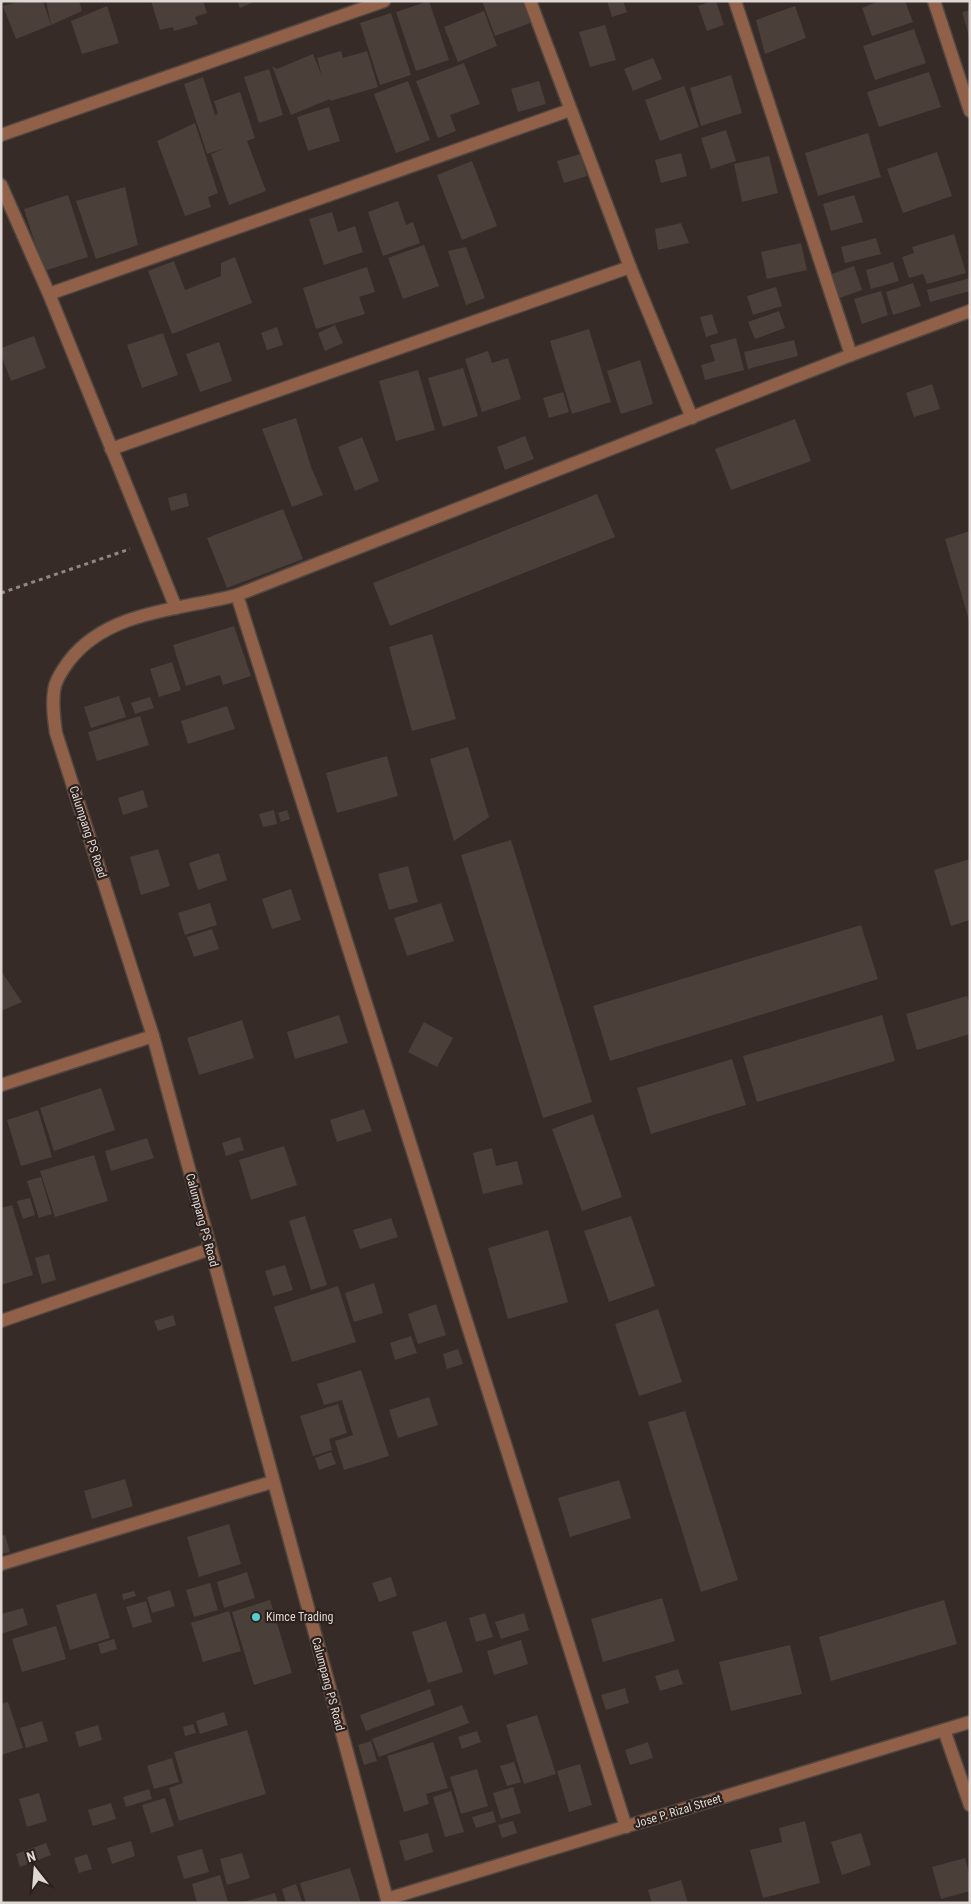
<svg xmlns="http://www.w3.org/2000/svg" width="971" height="1904" viewBox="0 0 971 1904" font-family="'Roboto Condensed',sans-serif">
  <rect width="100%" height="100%" fill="#362b26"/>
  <!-- building -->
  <g fill="#4b3f3a">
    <polygon points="22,1 43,1 51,25 46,1 79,1 82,11 51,25 16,39 3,6"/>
    <polygon points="151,1 203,1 207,13 195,17 198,24 174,31 173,27 160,30"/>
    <polygon points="237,1 256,1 240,8"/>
    <polygon points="429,1 449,60 416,71 396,12"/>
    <polygon points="482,1 522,1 530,23 495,36"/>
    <polygon points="607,1 623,1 627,12 612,17"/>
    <polygon points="712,1 716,1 724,25 707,31 698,6"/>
    <polygon points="879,1 905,1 913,22 872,36 862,8"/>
    <polygon points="107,6 119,43 82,54 71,21"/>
    <polygon points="795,6 806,38 765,54 756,20"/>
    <polygon points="970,10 970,36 969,36 962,12"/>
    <polygon points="484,11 497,46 458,62 444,27"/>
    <polygon points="391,13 411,75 380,85 360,23"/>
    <polygon points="605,25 616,60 590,67 579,32"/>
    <polygon points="914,29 926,63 875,80 863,46"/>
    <polygon points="341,51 343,58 367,51 378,87 330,101 330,99 291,115 272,66 277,69 313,54 322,76 317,58"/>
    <polygon points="653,58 662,79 633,91 624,69"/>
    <polygon points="464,63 480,104 450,115 456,131 438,138 416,81"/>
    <polygon points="269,69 283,115 259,123 244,77"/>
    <polygon points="929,72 941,107 879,127 867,92"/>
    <polygon points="731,75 742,113 701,126 690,88"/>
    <polygon points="203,77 215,115 218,114 214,101 240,92 255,138 247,141 266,191 229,205 211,154 226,148 207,154 184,84"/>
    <polygon points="408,81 430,140 396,153 374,94"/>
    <polygon points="539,81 546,104 518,112 511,89"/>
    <polygon points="684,86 699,127 660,141 645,100"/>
    <polygon points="329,107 340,141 308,151 297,117"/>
    <polygon points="195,123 218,193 208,197 211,207 185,216 157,141"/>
    <polygon points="726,130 736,161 711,169 701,138"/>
    <polygon points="868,133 881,177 818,196 805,153"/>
    <polygon points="937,152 952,196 903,213 887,169"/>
    <polygon points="681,153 687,176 661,183 655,160"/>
    <polygon points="580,154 587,176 564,183 557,161"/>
    <polygon points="769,156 778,193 742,202 734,164"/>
    <polygon points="472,161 497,226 462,240 437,175"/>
    <polygon points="125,187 138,245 96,259 76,201"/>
    <polygon points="68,195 88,257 44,271 24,209"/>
    <polygon points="854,195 863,222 831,231 823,204"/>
    <polygon points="398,201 406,225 413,222 420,243 383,256 368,212"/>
    <polygon points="332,212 338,232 355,226 363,252 324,265 309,219"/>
    <polygon points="681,223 689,243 658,250 655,229"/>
    <polygon points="954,234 966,273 927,284 923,274 909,278 902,257 914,253 912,247"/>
    <polygon points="876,238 881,254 845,263 841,247"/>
    <polygon points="801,243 807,270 767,279 761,252"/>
    <polygon points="424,245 439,286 403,299 388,258"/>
    <polygon points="466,247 485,298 466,305 448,251"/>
    <polygon points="235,257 252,303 172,334 148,271 174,261 185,290 221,276 221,263"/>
    <polygon points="893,262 899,281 871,289 866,270"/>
    <polygon points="854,266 862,290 837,299 829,275"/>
    <polygon points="367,267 375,292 359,297 365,314 316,329 303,288"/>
    <polygon points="970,278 970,291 930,302 927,290"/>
    <polygon points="913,283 921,306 893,315 886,292"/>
    <polygon points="776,287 782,306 753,315 747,296"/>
    <polygon points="881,291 888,315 862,324 854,299"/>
    <polygon points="779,311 785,328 755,339 748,322"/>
    <polygon points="712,314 718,333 706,337 700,317"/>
    <polygon points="335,325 343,343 325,351 318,333"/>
    <polygon points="277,327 283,345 267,350 261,333"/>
    <polygon points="589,329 611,402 572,414 550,341"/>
    <polygon points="163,333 178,375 142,388 127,345"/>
    <polygon points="34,336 46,368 11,381 1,355 1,348"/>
    <polygon points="736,338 744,370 705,380 701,365 715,361 710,345"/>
    <polygon points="794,340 798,356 748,369 744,352"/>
    <polygon points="219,342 232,381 200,392 186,354"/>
    <polygon points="488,351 492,363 508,358 521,399 482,412 465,359"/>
    <polygon points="640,360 653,404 621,414 607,371"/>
    <polygon points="463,368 478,416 443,427 428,378"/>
    <polygon points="418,370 435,430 396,441 379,381"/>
    <polygon points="932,384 940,409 914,417 906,393"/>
    <polygon points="563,392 569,412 549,418 543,398"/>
    <polygon points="296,418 311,467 323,495 292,507 262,429"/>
    <polygon points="795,419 811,461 731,490 715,449"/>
    <polygon points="525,436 534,459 505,470 497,447"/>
    <polygon points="362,437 379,481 355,491 338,447"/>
    <polygon points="186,493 189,506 171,511 168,498"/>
    <polygon points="597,494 615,537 390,626 373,583"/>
    <polygon points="283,509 303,559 227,588 207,538"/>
    <polygon points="970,531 970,620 969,620 945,539"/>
    <polygon points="234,626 251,676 223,685 220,675 186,686 173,645"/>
    <polygon points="432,634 456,719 412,731 389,647"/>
    <polygon points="172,662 181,690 159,697 150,669"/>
    <polygon points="119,696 126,717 91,728 84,707"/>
    <polygon points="150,697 154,708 135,714 131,703"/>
    <polygon points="227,706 235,729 188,744 181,721"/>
    <polygon points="140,716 149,745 97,761 88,732"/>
    <polygon points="468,747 489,817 454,841 430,759"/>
    <polygon points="387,756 398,796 337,813 326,773"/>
    <polygon points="143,790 148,807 123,815 118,798"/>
    <polygon points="274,810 277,824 263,827 259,814"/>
    <polygon points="287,810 290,819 281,822 278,813"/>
    <polygon points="511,840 592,1102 543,1118 461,855"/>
    <polygon points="158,849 170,886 141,895 130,857"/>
    <polygon points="219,853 227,880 198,890 189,863"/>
    <polygon points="970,859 970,920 951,926 934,870"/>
    <polygon points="408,866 418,902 389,910 378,874"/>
    <polygon points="291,889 301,920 272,929 262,899"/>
    <polygon points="210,903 217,925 185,935 178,913"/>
    <polygon points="441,903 454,941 407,956 394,918"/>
    <polygon points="861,925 878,979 610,1061 593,1006"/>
    <polygon points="212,929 219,949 194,957 187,937"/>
    <polygon points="1,971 22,1002 1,1011"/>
    <polygon points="967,996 970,1005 970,1034 917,1050 906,1014"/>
    <polygon points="339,1015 348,1043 295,1059 287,1032"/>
    <polygon points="882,1015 895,1061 757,1102 743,1056"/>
    <polygon points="242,1020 254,1058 199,1075 187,1038"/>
    <polygon points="424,1022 453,1038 437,1067 408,1052"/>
    <polygon points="732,1059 746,1105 651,1134 637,1088"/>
    <polygon points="101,1088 115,1130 54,1151 40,1108"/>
    <polygon points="364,1109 372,1131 337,1142 330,1120"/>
    <polygon points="38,1110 52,1157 21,1166 7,1120"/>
    <polygon points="593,1114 622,1197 582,1211 552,1129"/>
    <polygon points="240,1137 244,1150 226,1156 222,1143"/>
    <polygon points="147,1138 154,1158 111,1171 105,1151"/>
    <polygon points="284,1146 297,1185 251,1200 239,1160"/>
    <polygon points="492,1148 496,1166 517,1161 523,1184 483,1194 473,1153"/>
    <polygon points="94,1155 108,1201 55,1217 40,1171"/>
    <polygon points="41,1177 52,1214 39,1218 27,1181"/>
    <polygon points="30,1198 35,1215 23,1219 17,1201"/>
    <polygon points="12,1205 33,1275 1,1285 1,1208"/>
    <polygon points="305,1216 327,1285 311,1290 289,1221"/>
    <polygon points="631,1216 655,1286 609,1302 584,1231"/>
    <polygon points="391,1218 398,1237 360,1249 353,1230"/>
    <polygon points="548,1230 568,1302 508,1319 488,1248"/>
    <polygon points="49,1254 56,1280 42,1284 35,1258"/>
    <polygon points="285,1265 293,1290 273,1296 265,1271"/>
    <polygon points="374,1283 383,1313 354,1322 345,1293"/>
    <polygon points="338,1286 356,1342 292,1362 274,1307"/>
    <polygon points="436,1304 446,1335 418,1344 408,1314"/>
    <polygon points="658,1309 682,1382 639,1396 615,1324"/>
    <polygon points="173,1315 176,1325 158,1331 154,1321"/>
    <polygon points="411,1336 417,1353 395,1360 390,1343"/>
    <polygon points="458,1349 463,1364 447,1369 443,1354"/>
    <polygon points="361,1370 389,1456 344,1470 335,1441 353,1435 342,1400 324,1405 317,1384"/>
    <polygon points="429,1397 438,1425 398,1438 389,1410"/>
    <polygon points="338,1404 347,1433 329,1439 332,1450 313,1456 300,1416"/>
    <polygon points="685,1411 738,1580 701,1592 648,1422"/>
    <polygon points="331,1452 336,1464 319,1470 315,1458"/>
    <polygon points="125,1479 133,1506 92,1519 84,1491"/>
    <polygon points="619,1480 631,1518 570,1537 558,1498"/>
    <polygon points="229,1524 241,1564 199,1577 187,1537"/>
    <polygon points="5,1535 10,1552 1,1554 1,1536"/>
    <polygon points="247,1572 255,1598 224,1608 217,1582"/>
    <polygon points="391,1577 397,1596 379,1602 372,1583"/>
    <polygon points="210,1583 218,1610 194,1617 186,1590"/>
    <polygon points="170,1590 175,1606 152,1613 147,1597"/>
    <polygon points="134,1591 136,1596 123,1600 122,1594"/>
    <polygon points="96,1593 110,1638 70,1650 56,1605"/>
    <polygon points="662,1598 675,1641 603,1662 591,1619"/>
    <polygon points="270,1600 292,1673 254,1685 232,1612"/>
    <polygon points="944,1600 957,1644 831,1681 819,1637"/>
    <polygon points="146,1601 152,1622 133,1628 126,1607"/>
    <polygon points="23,1608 28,1625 1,1634 1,1614"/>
    <polygon points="229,1611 241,1651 203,1662 191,1623"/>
    <polygon points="485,1613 493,1637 476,1642 469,1618"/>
    <polygon points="524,1613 529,1630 501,1639 495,1622"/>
    <polygon points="446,1621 463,1672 428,1683 412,1632"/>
    <polygon points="56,1626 66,1659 22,1672 12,1639"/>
    <polygon points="114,1639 117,1649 101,1654 98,1644"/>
    <polygon points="521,1640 528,1664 494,1675 487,1651"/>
    <polygon points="790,1645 802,1694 731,1711 719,1662"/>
    <polygon points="678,1669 683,1684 660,1691 655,1676"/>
    <polygon points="625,1688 629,1703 606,1710 601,1695"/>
    <polygon points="430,1689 435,1705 366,1731 360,1715"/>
    <polygon points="8,1702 23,1748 1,1755 1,1704"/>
    <polygon points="462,1705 469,1723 379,1757 372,1739"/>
    <polygon points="224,1712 228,1725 200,1734 196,1721"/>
    <polygon points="537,1715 556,1774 524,1784 506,1725"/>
    <polygon points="42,1721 48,1741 26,1748 20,1728"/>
    <polygon points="193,1724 196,1733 185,1736 183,1727"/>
    <polygon points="98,1725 102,1740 79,1747 75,1732"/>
    <polygon points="247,1730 266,1794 179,1821 169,1788 183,1783 174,1752"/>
    <polygon points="477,1731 481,1742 462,1749 458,1737"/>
    <polygon points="371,1741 377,1761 364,1765 358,1745"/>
    <polygon points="433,1742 448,1788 426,1794 429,1804 404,1812 387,1756"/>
    <polygon points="648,1742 653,1758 630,1765 625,1750"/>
    <polygon points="172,1758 179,1782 154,1789 147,1766"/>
    <polygon points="514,1762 521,1782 507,1786 500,1766"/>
    <polygon points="580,1764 592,1805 569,1812 557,1771"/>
    <polygon points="477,1769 488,1806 461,1814 450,1777"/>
    <polygon points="513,1787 521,1813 501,1819 493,1793"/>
    <polygon points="149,1789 152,1799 126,1807 123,1797"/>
    <polygon points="451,1791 464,1832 445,1837 433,1797"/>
    <polygon points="39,1793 47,1821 27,1827 19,1799"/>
    <polygon points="165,1798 174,1826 151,1833 142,1805"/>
    <polygon points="111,1803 116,1819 93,1826 88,1810"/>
    <polygon points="493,1811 496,1822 476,1828 472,1817"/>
    <polygon points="513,1821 517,1833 502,1838 498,1825"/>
    <polygon points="805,1821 820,1883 763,1898 750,1850 782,1842 779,1828"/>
    <polygon points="428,1833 433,1852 405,1861 399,1841"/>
    <polygon points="861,1833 871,1865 842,1875 831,1842"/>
    <polygon points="131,1841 135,1856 112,1864 107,1848"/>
    <polygon points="46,1843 51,1855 20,1867 16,1854"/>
    <polygon points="202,1849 209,1872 184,1879 177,1856"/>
    <polygon points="242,1853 250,1878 227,1885 220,1859"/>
    <polygon points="87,1854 92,1869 79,1873 74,1858"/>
    <polygon points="965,1858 970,1876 970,1891 941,1899 932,1867"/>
    <polygon points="350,1868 361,1903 306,1903 300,1883"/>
    <polygon points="220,1875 228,1902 197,1903 192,1884"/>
    <polygon points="681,1880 688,1903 652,1903 648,1890"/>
    <polygon points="296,1884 302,1901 286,1903 282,1889"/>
    <polygon points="275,1893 278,1903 244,1903 244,1902"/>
  </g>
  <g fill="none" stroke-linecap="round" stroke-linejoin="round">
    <defs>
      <g id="minor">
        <polyline points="530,1 630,267 692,418"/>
        <polyline points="735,1 851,355"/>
        <polyline points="934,1 970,111"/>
        <polyline points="1,135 384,1"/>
        <polyline points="1,185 49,294 176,608"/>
        <polyline points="49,294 570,110"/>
        <polyline points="111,449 630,267"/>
        <polyline points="237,595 626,1827"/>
        <polyline points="1,1085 153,1036"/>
        <polyline points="1,1321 210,1249"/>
        <polyline points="1,1564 272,1482"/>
        <polyline points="944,1730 970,1805"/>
        <polyline points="387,1899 970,1722"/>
        <path d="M 388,1903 L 153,1036 L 56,733 C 54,719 52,705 54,691 C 55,680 63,669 69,661 C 108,610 181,610 237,595 L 851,355 L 970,311"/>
      </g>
    </defs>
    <!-- minor casing -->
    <use href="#minor" stroke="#514742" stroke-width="15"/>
    <!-- path -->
    <polyline stroke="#918884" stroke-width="3" stroke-dasharray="4 4" stroke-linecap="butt" points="1,593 130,549"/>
    <!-- minor -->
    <use href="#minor" stroke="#906148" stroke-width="12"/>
  </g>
  <!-- markers -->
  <circle fill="#52ccd0" stroke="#2c211c" stroke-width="2" cx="256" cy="1617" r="5"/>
  <g text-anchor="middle" stroke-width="4.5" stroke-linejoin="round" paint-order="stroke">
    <!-- street labels -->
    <g font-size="12" fill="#ded7d4" stroke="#2c211c">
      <text transform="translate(88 832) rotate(72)" y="4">Calumpang PS Road</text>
      <text transform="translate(202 1220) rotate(75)" y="4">Calumpang PS Road</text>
      <text transform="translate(328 1684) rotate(75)" y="4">Calumpang PS Road</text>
      <text transform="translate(678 1811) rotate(-17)" y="4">Jose P. Rizal Street</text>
    </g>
    <!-- poi labels -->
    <g font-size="12" fill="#ded7d4" stroke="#2c211c" text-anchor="start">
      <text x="266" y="1621">Kimce Trading</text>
    </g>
  </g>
  <!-- border -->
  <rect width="971" height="1904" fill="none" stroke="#ded7d4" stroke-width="5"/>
  <!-- north arrow -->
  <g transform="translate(35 1869) rotate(343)" stroke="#2c211c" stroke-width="4" paint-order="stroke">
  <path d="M0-4L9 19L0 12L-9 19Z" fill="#ded7d4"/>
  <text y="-8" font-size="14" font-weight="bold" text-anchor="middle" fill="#ded7d4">N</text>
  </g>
</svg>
